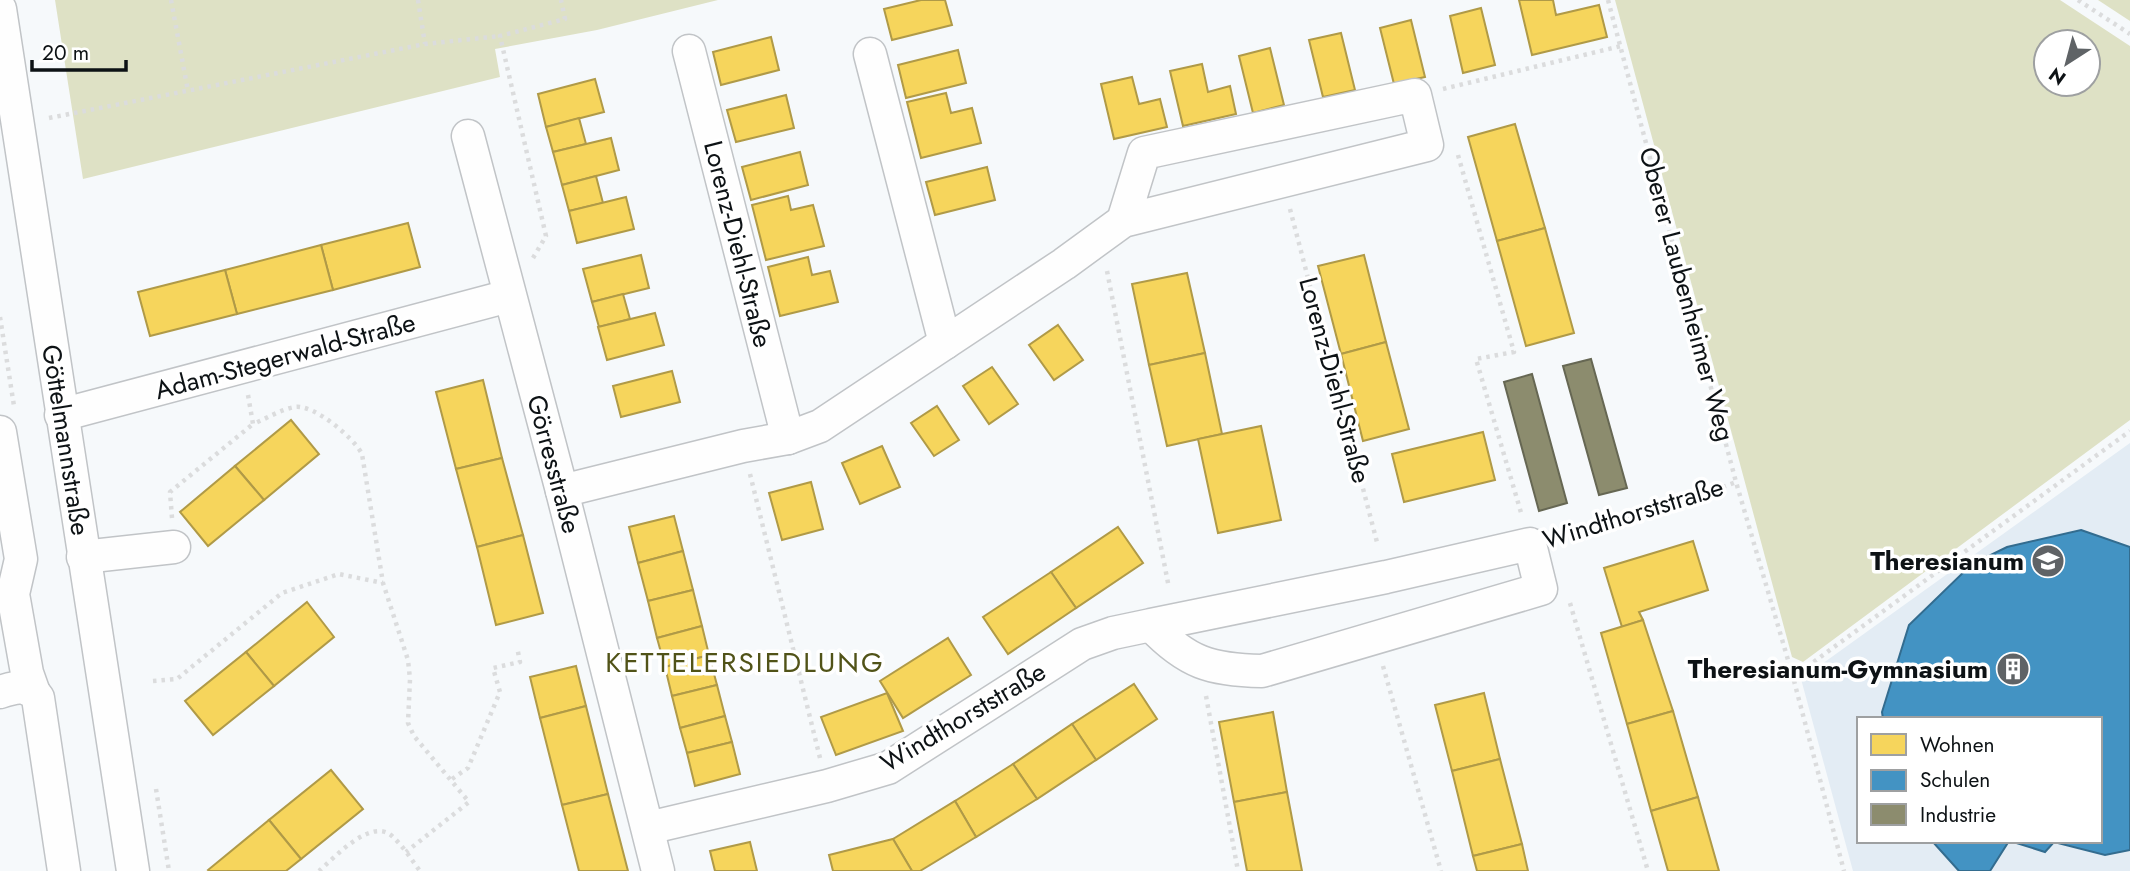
<svg xmlns="http://www.w3.org/2000/svg" width="2130" height="871" viewBox="0 0 2130 871" font-family="Jost,sans-serif">
  <rect width="100%" height="100%" fill="#f6f9fb"/>
  <!-- built -->
  <path fill="#e3ecf4" fill-rule="evenodd" d="M 2130,443 L 2130,871 L 1853,871 L 1801,679 ZM 1859,719 L 2100,719 L 2100,841 L 1859,841 Z"/>
  <!-- green -->
  <g fill="#dee1c5" fill-rule="evenodd">
    <polygon points="55,0 718,0 597,30 495,49 500,77 83,179"/>
    <path d="M 1615,0 L 2060,0 L 2130,46 L 2130,420 L 1803,662 L 1792,657 ZM 2046,42 L 2088,42 L 2088,84 L 2046,84 Z"/>
    <polygon points="2098,0 2130,0 2130,21"/>
  </g>
  <!-- homes -->
  <g fill="#f6d55c" stroke="#b09a47" stroke-width="2">
    <polygon points="921,0 945,0 952,25 892,40 884,9"/>
    <polygon points="1519,0 1553,0 1556,15 1599,5 1607,37 1532,55"/>
    <polygon points="1481,8 1495,65 1463,73 1450,16"/>
    <polygon points="1411,20 1425,77 1394,84 1380,28"/>
    <polygon points="1341,33 1355,90 1323,97 1309,40"/>
    <polygon points="771,37 779,70 721,85 713,52"/>
    <polygon points="1270,48 1284,105 1253,113 1239,56"/>
    <polygon points="958,50 966,83 906,98 898,65"/>
    <polygon points="1202,64 1208,92 1230,86 1236,114 1183,126 1170,71"/>
    <polygon points="1132,77 1139,104 1160,99 1167,127 1114,139 1101,84"/>
    <polygon points="595,79 604,112 546,127 538,94"/>
    <polygon points="946,93 951,113 972,108 981,143 921,158 907,102"/>
    <polygon points="786,95 794,128 736,142 727,110"/>
    <polygon points="579,118 586,144 553,152 546,127"/>
    <polygon points="1515,124 1545,228 1497,241 1468,137"/>
    <polygon points="611,138 619,170 562,185 553,152"/>
    <polygon points="800,152 808,185 751,200 742,167"/>
    <polygon points="987,167 995,200 935,215 926,182"/>
    <polygon points="596,176 603,203 569,211 562,185"/>
    <polygon points="788,196 791,210 813,205 824,246 766,260 752,205"/>
    <polygon points="626,197 634,229 577,243 569,211"/>
    <polygon points="408,223 420,267 333,290 321,245"/>
    <polygon points="1545,228 1574,333 1526,346 1497,241"/>
    <polygon points="321,245 333,290 237,314 225,270"/>
    <polygon points="641,255 649,288 592,302 583,269"/>
    <polygon points="1364,255 1386,342 1341,354 1318,266"/>
    <polygon points="808,257 812,275 830,271 838,302 780,316 768,267"/>
    <polygon points="225,270 237,314 150,336 138,292"/>
    <polygon points="1187,273 1205,353 1149,365 1132,284"/>
    <polygon points="623,294 630,319 599,327 592,302"/>
    <polygon points="655,313 664,345 607,360 598,327"/>
    <polygon points="1058,325 1083,360 1054,380 1029,345"/>
    <polygon points="1386,342 1409,429 1363,441 1341,354"/>
    <polygon points="1205,353 1222,434 1167,446 1149,365"/>
    <polygon points="992,367 1018,404 989,424 963,386"/>
    <polygon points="672,371 680,402 621,417 613,386"/>
    <polygon points="483,380 502,458 456,469 436,392"/>
    <polygon points="937,406 959,440 934,456 911,423"/>
    <polygon points="291,420 319,454 264,500 235,466"/>
    <polygon points="1261,426 1281,520 1218,533 1198,439"/>
    <polygon points="1483,432 1495,480 1404,502 1392,454"/>
    <polygon points="882,446 900,487 860,504 842,463"/>
    <polygon points="502,458 523,535 477,547 456,469"/>
    <polygon points="235,466 264,500 208,546 180,512"/>
    <polygon points="811,482 823,529 782,540 769,493"/>
    <polygon points="674,516 683,551 638,563 629,527"/>
    <polygon points="1118,527 1143,563 1076,608 1051,572"/>
    <polygon points="523,535 543,613 496,625 477,547"/>
    <polygon points="1693,541 1708,590 1639,612 1643,620 1622,627 1604,568"/>
    <polygon points="683,551 693,590 648,601 638,563"/>
    <polygon points="1051,572 1076,608 1008,654 983,617"/>
    <polygon points="693,590 702,626 657,638 648,601"/>
    <polygon points="307,602 334,637 274,686 246,652"/>
    <polygon points="1643,620 1673,711 1627,724 1601,633"/>
    <polygon points="702,626 709,655 665,667 657,638"/>
    <polygon points="948,638 971,675 903,718 880,681"/>
    <polygon points="246,652 274,686 213,735 185,701"/>
    <polygon points="709,655 717,685 672,696 665,667"/>
    <polygon points="576,666 586,706 540,718 530,677"/>
    <polygon points="1134,684 1157,719 1096,760 1072,724"/>
    <polygon points="717,685 725,716 680,728 672,696"/>
    <polygon points="887,693 903,731 836,755 821,717"/>
    <polygon points="1484,693 1500,759 1452,771 1435,705"/>
    <polygon points="586,706 608,794 562,805 540,718"/>
    <polygon points="1673,711 1698,797 1651,811 1627,724"/>
    <polygon points="1273,712 1287,792 1234,802 1219,722"/>
    <polygon points="725,716 732,742 687,753 680,728"/>
    <polygon points="1072,724 1096,760 1037,799 1013,764"/>
    <polygon points="732,742 740,774 695,786 687,753"/>
    <polygon points="1500,759 1522,844 1473,856 1452,771"/>
    <polygon points="1013,764 1037,799 976,837 955,801"/>
    <polygon points="331,770 363,809 301,859 269,820"/>
    <polygon points="1287,792 1302,871 1247,871 1234,802"/>
    <polygon points="608,794 628,871 579,871 562,805"/>
    <polygon points="1698,797 1719,871 1668,871 1651,811"/>
    <polygon points="955,801 976,837 920,871 912,871 893,839"/>
    <polygon points="269,820 301,859 286,871 209,871 208,870"/>
    <polygon points="893,839 912,871 833,871 829,855"/>
    <polygon points="750,842 757,871 715,871 710,851"/>
    <polygon points="1522,844 1528,871 1477,871 1473,856"/>
  </g>
  <!-- schools -->
  <g fill="#4393c3" stroke="#336c8f" stroke-width="2">
    <polygon points="2081,530 2130,547 2130,850 2105,855 2054,842 2045,852 2010,841 2100,841 2100,719 1883,719 1882,712 1909,625 1972,564 2007,547"/>
    <polygon points="1932,841 2009,841 1990,871 1959,871"/>
  </g>
  <!-- industry -->
  <g fill="#8c8c6e" stroke="#666753" stroke-width="2">
    <polygon points="1591,359 1627,488 1599,495 1563,366"/>
    <polygon points="1532,374 1567,503 1539,511 1504,382"/>
  </g>
  <g fill="none" stroke-linecap="round" stroke-linejoin="round">
    <defs>
      <g id="minor">
        <polyline points="0,9 133,871"/>
        <polyline points="689,51 788,438"/>
        <polyline points="870,54 945,343"/>
        <polyline points="468,136 562,491 658,871"/>
        <polyline points="61,415 509,296"/>
        <polyline points="0,432 21,559 13,594 27,673 33,690"/>
        <polyline points="562,491 743,446 788,438 820,426 1064,264 1123,221 1427,145 1415,95 1144,153 1123,221"/>
        <polyline points="83,557 174,547"/>
        <path d="M 0,692 C 15,687 28,683 38,698 L 64,871"/>
        <path d="M 648,828 L 827,786 L 888,768 L 1082,644 L 1113,633 L 1151,625 C 1187,663 1211,670 1262,671 L 1541,589 L 1530,544 L 1386,577 L 1151,625"/>
      </g>
    </defs>
    <!-- minor casing -->
    <use href="#minor" stroke="#c1c4c7" stroke-width="35"/>
    <!-- path -->
    <g stroke="#dbdcdd" stroke-width="4.5" stroke-dasharray="3.5 5" stroke-linecap="butt">
      <polyline points="171,0 188,91"/>
      <polyline points="418,0 425,44"/>
      <polyline points="1608,0 1736,482 1793,677 1844,871"/>
      <polyline points="2078,0 2130,34"/>
      <polyline points="1443,89 1621,46"/>
      <polyline points="49,118 425,44 500,36"/>
      <polyline points="1458,155 1514,352 1476,359 1522,516"/>
      <polyline points="1290,209 1378,546"/>
      <polyline points="533,258 546,236 500,36 565,19 561,0"/>
      <polyline points="1107,271 1169,588"/>
      <polyline points="0,317 14,406"/>
      <path d="M 248,395 L 253,424 C 266,419 281,409 295,407 C 314,404 354,438 362,454 L 383,583 L 408,660 L 410,679 L 408,723 L 414,736 L 469,802 L 406,852"/>
      <polyline points="750,474 820,758"/>
      <polyline points="172,518 170,492 253,424"/>
      <polyline points="1559,532 1679,504 1736,482"/>
      <polyline points="1570,603 1648,871"/>
      <polyline points="1383,666 1441,871"/>
      <polyline points="1793,677 2130,431"/>
      <polyline points="153,681 177,679 282,593 339,574 383,583"/>
      <polyline points="1206,696 1238,871"/>
      <polyline points="452,779 468,768 500,692 493,668 520,662 517,647"/>
      <polyline points="156,789 169,871"/>
      <path d="M 319,871 C 334,858 371,817 392,836 C 403,846 411,859 420,871"/>
    </g>
    <!-- minor -->
    <use href="#minor" stroke="#fefefe" stroke-width="32"/>
  </g>
  <!-- icons -->
  <defs>
    <symbol id="school-disc" viewBox="-11 -11 22 22"><circle r="9.5" fill="#5f6366" stroke="#fff"/><path d="M0-5L7-2L0 1L-7-2ZM-4 1L0 2.5L4 1V4Q0 6-4 4Z" fill="#fff"/></symbol>
    <symbol id="building-disc" viewBox="-11 -11 22 22"><circle r="9.5" fill="#5f6366" stroke="#fff"/><path d="M-4-6H4V6H1V3H-1V6H-4ZM-2.5-4.3h1.7v1.8h-1.7ZM.8-4.3h1.7v1.8H.8ZM-2.5-1h1.7V.8h-1.7ZM.8-1h1.7V.8H.8Z" fill="#fff"/></symbol>
  </defs>
  <g fill-rule="evenodd">
    <use href="#school-disc" x="2029" y="542" width="38" height="38"/>
    <use href="#building-disc" x="1994" y="650" width="38" height="38"/>
  </g>
  <g text-anchor="middle" stroke-width="7" stroke-linejoin="round" paint-order="stroke">
    <!-- street labels -->
    <g font-size="26" fill="#0d1215" stroke="#fff">
      <text transform="translate(738 244) rotate(76)" y="9">Lorenz-Diehl-Straße</text>
      <text transform="translate(1687 294) rotate(75)" y="9">Oberer Laubenheimer Weg</text>
      <text transform="translate(285 356) rotate(-15)" y="9">Adam-Stegerwald-Straße</text>
      <text transform="translate(1335 380) rotate(75)" y="9">Lorenz-Diehl-Straße</text>
      <text transform="translate(66 440) rotate(81)" y="9">Göttelmannstraße</text>
      <text transform="translate(554 464) rotate(75)" y="9">Görresstraße</text>
      <text transform="translate(1633 513) rotate(-17)" y="9">Windthorststraße</text>
      <text transform="translate(963 717) rotate(-31)" y="9">Windthorststraße</text>
    </g>
    <!-- poi labels -->
    <g font-size="26" font-weight="bold" fill="#0d1215" stroke="#fff" text-anchor="end">
      <text x="2024" y="570">Theresianum</text>
      <text x="1988" y="678">Theresianum-Gymnasium</text>
    </g>
    <!-- neighbourhood labels -->
    <g font-size="28" letter-spacing="2" fill="#515318" stroke="#fff">
      <text x="745" y="672">KETTELERSIEDLUNG</text>
    </g>
  </g>
  <!-- legend -->
  <rect x="1857" y="717" width="245" height="126" fill="#ffffff" stroke="#9ea0a1" stroke-width="2"/>
  <rect x="1871" y="734" width="35" height="21" fill="#f6d55c" stroke="#9ea0a1" stroke-width="2"/>
  <text x="1920" y="752" font-size="21" fill="#0d1215">Wohnen</text>
  <rect x="1871" y="770" width="35" height="21" fill="#4393c3" stroke="#9ea0a1" stroke-width="2"/>
  <text x="1920" y="787" font-size="21" fill="#0d1215">Schulen</text>
  <rect x="1871" y="804" width="35" height="21" fill="#8c8c6e" stroke="#9ea0a1" stroke-width="2"/>
  <text x="1920" y="822" font-size="21" fill="#0d1215">Industrie</text>
  <!-- north arrow -->
  <g transform="translate(2067 63) rotate(216)"><circle r="33" fill="#ffffff" stroke="#9ea0a1" stroke-width="2"/>
  <path d="M0-5L12 26L0 18L-12 26Z" fill="#5f6366"/>
  <text y="-10" font-size="19" font-weight="bold" text-anchor="middle" fill="#0d1215">N</text>
  </g>
  <!-- scale -->
  <path d="M32 60v10h94v-10" fill="none" stroke="#0d1215" stroke-width="3.5"/>
  <text x="42" y="60" font-size="21" fill="#0d1215" stroke="#ffffff" stroke-width="5" paint-order="stroke">20 m</text>
</svg>
